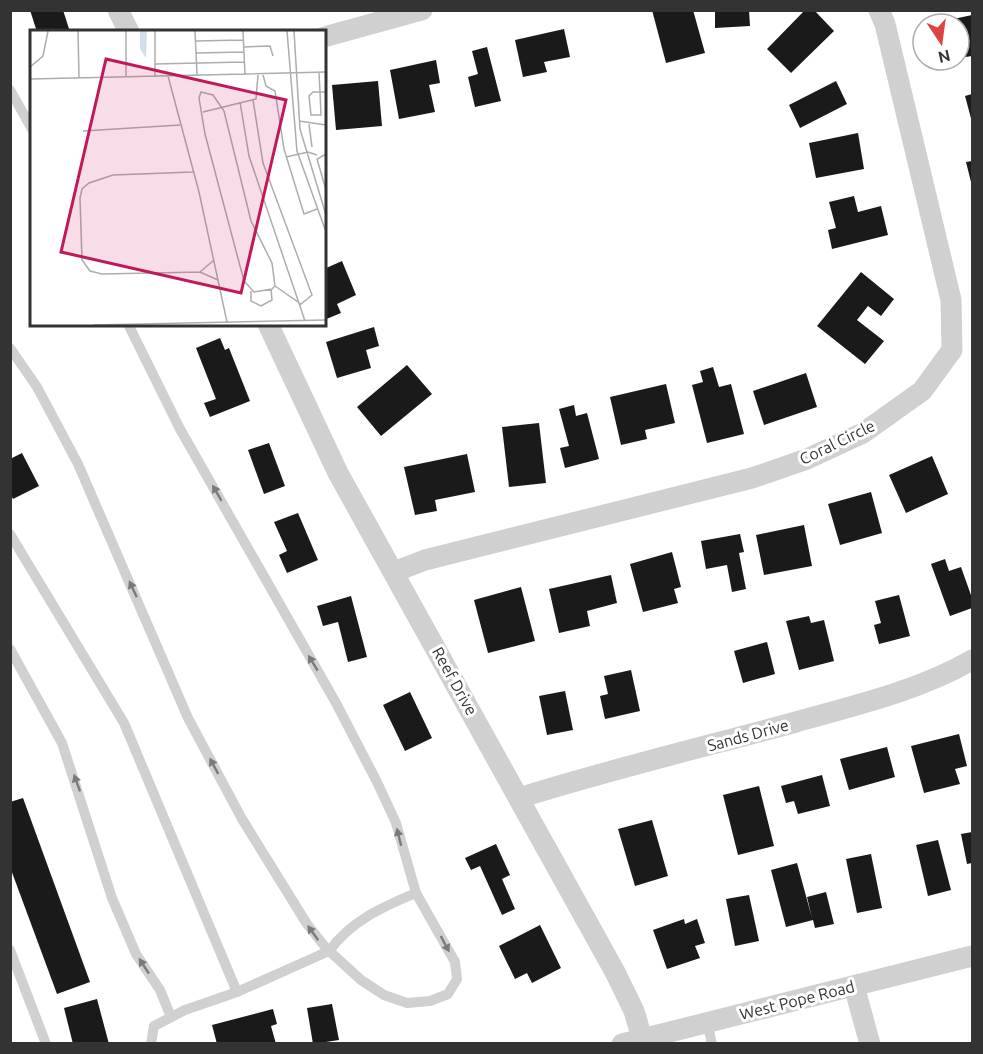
<svg xmlns="http://www.w3.org/2000/svg" width="983" height="1054" viewBox="0 0 983 1054" font-family="Ubuntu,sans-serif">
  <rect width="100%" height="100%" fill="#fff"/>
  <!-- building -->
  <g fill="#1a1a1a">
    <polygon points="30,10 63,10 70,32 37,32"/>
    <polygon points="652,10 693,10 705,53 666,63"/>
    <polygon points="715,10 749,10 750,26 715,28"/>
    <polygon points="805,10 814,10 834,31 791,73 767,49"/>
    <polygon points="972,15 972,56 959,58 959,24 935,23"/>
    <polygon points="564,29 570,57 544,62 547,72 523,77 515,40"/>
    <polygon points="487,47 501,101 475,107 468,77 478,74 472,51"/>
    <polygon points="436,60 440,83 429,85 435,112 399,119 390,70"/>
    <polygon points="378,81 382,126 336,130 332,85"/>
    <polygon points="836,81 847,104 800,128 789,105"/>
    <polygon points="972,94 972,122 965,96"/>
    <polygon points="858,133 864,169 816,178 809,143"/>
    <polygon points="972,161 972,186 966,162"/>
    <polygon points="854,196 858,212 881,206 888,235 832,249 828,230 836,228 829,202"/>
    <polygon points="342,261 356,295 337,304 341,313 324,320 324,269"/>
    <polygon points="861,272 894,299 881,316 868,306 857,320 884,341 865,364 817,326"/>
    <polygon points="374,327 379,346 366,350 371,368 337,378 326,342"/>
    <polygon points="220,338 225,350 229,348 250,401 210,417 204,403 216,399 196,348"/>
    <polygon points="407,365 432,394 381,436 357,407"/>
    <polygon points="713,367 719,387 731,384 744,434 707,443 692,385 703,382 700,371"/>
    <polygon points="806,373 817,407 764,425 753,391"/>
    <polygon points="666,384 675,423 645,430 647,439 621,445 610,397"/>
    <polygon points="574,405 576,416 587,413 599,459 565,468 560,448 569,446 559,409"/>
    <polygon points="539,423 546,483 509,487 502,427"/>
    <polygon points="269,443 285,486 264,494 248,450"/>
    <polygon points="22,453 39,486 13,499 10,493 10,459"/>
    <polygon points="467,454 475,492 435,500 437,511 415,515 404,467"/>
    <polygon points="932,456 948,494 906,513 889,475"/>
    <polygon points="871,492 882,533 840,545 828,504"/>
    <polygon points="298,513 318,560 287,573 279,555 287,551 274,522"/>
    <polygon points="804,525 812,566 764,575 756,535"/>
    <polygon points="740,534 744,552 739,553 746,589 732,592 727,565 706,569 701,541"/>
    <polygon points="672,552 681,587 674,589 678,603 643,612 630,564"/>
    <polygon points="945,559 949,571 961,567 972,598 972,608 950,616 931,564"/>
    <polygon points="611,575 617,603 587,611 590,626 559,633 549,589"/>
    <polygon points="521,587 535,641 488,653 474,600"/>
    <polygon points="899,595 910,636 879,644 874,625 881,623 875,601"/>
    <polygon points="351,596 367,657 348,662 338,622 323,626 317,606"/>
    <polygon points="809,616 811,623 824,620 834,661 799,670 786,621"/>
    <polygon points="767,642 775,674 743,683 734,651"/>
    <polygon points="631,670 640,711 605,719 600,696 608,694 604,676"/>
    <polygon points="565,691 573,730 547,735 539,696"/>
    <polygon points="410,692 432,738 405,751 383,705"/>
    <polygon points="959,734 967,766 955,769 960,784 924,793 911,746"/>
    <polygon points="887,747 895,777 849,790 840,759"/>
    <polygon points="822,775 830,806 798,814 794,801 786,803 781,786"/>
    <polygon points="759,786 774,846 738,855 723,795"/>
    <polygon points="23,798 90,982 57,994 10,867 10,802"/>
    <polygon points="652,820 668,876 635,886 618,829"/>
    <polygon points="972,832 972,863 967,864 961,834"/>
    <polygon points="938,840 951,890 928,896 916,845"/>
    <polygon points="496,844 510,875 502,879 515,909 502,915 480,866 471,870 465,858"/>
    <polygon points="871,854 882,908 857,913 846,859"/>
    <polygon points="797,863 812,918 807,897 826,892 834,924 815,928 813,920 786,927 771,870"/>
    <polygon points="749,895 759,941 735,946 726,899"/>
    <polygon points="684,919 685,924 697,919 705,943 695,946 700,958 667,969 653,930"/>
    <polygon points="540,925 561,968 532,983 527,973 515,979 499,946"/>
    <polygon points="97,999 109,1044 73,1044 64,1008"/>
    <polygon points="332,1004 339,1040 313,1044 307,1008"/>
    <polygon points="273,1009 277,1024 271,1026 276,1044 217,1044 212,1025"/>
  </g>
  <g fill="none" stroke-linecap="round" stroke-linejoin="round">
    <!-- lane -->
    <g stroke="#d0d0d0" stroke-width="10">
      <polyline points="10,90 32,129"/>
      <polyline points="10,348 37,387 78,464 188,718 242,819 307,924 326,948 361,980 384,995 407,1003 430,1001 448,994 457,979 455,962 416,893 396,823 377,782 336,703 180,429 128,324"/>
      <polyline points="10,534 124,723 237,992"/>
      <polyline points="10,649 62,743 112,898 136,954 160,990 171,1017"/>
      <polyline points="10,950 46,1044"/>
      <polyline points="707,1022 712,1044"/>
      <path d="M 151,1044 L 154,1026 L 185,1010 L 237,992 L 329,951 C 351,921 382,907 416,893"/>
    </g>
    <!-- street -->
    <g stroke="#d0d0d0" stroke-width="21">
      <polyline points="118,10 129,32"/>
      <polyline points="324,37 422,10"/>
      <polyline points="268,324 338,473 615,972 634,1011 642,1038"/>
      <polyline points="394,572 425,560 752,478 807,459 863,433 922,391 952,350 951,300 885,24 879,10"/>
      <path d="M 519,798 C 611,769 704,747 796,722 C 856,705 918,691 972,660"/>
      <polyline points="854,986 870,1044"/>
      <polyline points="622,1044 972,956"/>
    </g>
  </g>
  <!-- one-way arrows -->
  <defs><path id="oneway-solid" d="M-6-.8H1V-3.2L6.5 0L1 3.2V.8H-6Z" transform="scale(1.5)"/></defs>
  <g fill="#7a7a7a">
    <use href="#oneway-solid" transform="translate(217 493) rotate(-120)"/>
    <use href="#oneway-solid" transform="translate(133 589) rotate(-115)"/>
    <use href="#oneway-solid" transform="translate(313 663) rotate(-121)"/>
    <use href="#oneway-solid" transform="translate(214 766) rotate(-118)"/>
    <use href="#oneway-solid" transform="translate(77 783) rotate(-110)"/>
    <use href="#oneway-solid" transform="translate(399 837) rotate(-104)"/>
    <use href="#oneway-solid" transform="translate(313 933) rotate(-126)"/>
    <use href="#oneway-solid" transform="translate(445 944) rotate(62)"/>
    <use href="#oneway-solid" transform="translate(144 966) rotate(-123)"/>
  </g>
  <g text-anchor="middle" stroke-width="6" stroke-linejoin="round" paint-order="stroke">
    <!-- street labels -->
    <g font-size="16" fill="#333" stroke="#fff">
      <text transform="translate(837 442) rotate(-26)" y="6">Coral Circle</text>
      <text transform="translate(455 681) rotate(61)" y="6">Reef Drive</text>
      <text transform="translate(748 735) rotate(-15)" y="6">Sands Drive</text>
      <text transform="translate(797 1000) rotate(-14)" y="6">West Pope Road</text>
    </g>
  </g>
  <!-- overview -->
  <g transform="translate(30 30)">
    <rect width="296" height="296" fill="#fff"/>
    <path d="M 110,1 L 117,1 L 116,28 L 110,19 Z" fill="#d1dfec"/>
    <path fill="none" stroke="#adadad" stroke-width="1.5" d="M 48,1 L 49,48M 96,1 L 96,47M 165,1 L 167,45M 213,1 L 215,45M 257,1 L 267,121 L 296,202M 264,1 L 270,99 L 296,185M 165,11 L 213,10M 214,17 L 240,16 L 243,26M 166,23 L 214,22M 125,34 L 214,32M 0,37 L 13,26 L 18,1M 289,43 L 290,62 L 291,85 L 281,85 L 279,66 L 283,62 L 296,62M 233,45 L 236,56 L 245,61 L 254,119 L 274,184 L 287,179M 125,46 L 125,1M 138,46 L 169,162 L 197,292M 0,49 L 296,42M 171,62 L 183,65 L 194,81 L 221,191 L 242,233 L 245,256 L 242,259 L 224,262 L 214,251 L 175,104 L 169,68 ZM 223,70 L 233,133 L 282,265 L 271,274 L 245,256M 210,72 L 219,126 L 275,291M 173,82 L 226,69 L 228,45M 269,91 L 296,95M 279,94 L 282,117M 53,101 L 150,95M 296,124 L 287,129 L 296,160M 256,127 L 278,122 L 287,125M 163,142 L 83,145 L 59,153 L 52,159 L 50,168 L 52,230 L 60,241 L 72,244 L 170,242 L 188,250M 170,242 L 184,230M 221,261 L 221,271 L 231,276 L 242,270 L 241,259M 64,295 L 296,290"/>
    <path fill="#c2185b" fill-opacity="0.15" stroke="#c2185b" stroke-width="3" d="M 76,29 L 256,70 L 211,263 L 31,222 Z"/>
    <rect width="296" height="296" fill="none" stroke="#333" stroke-width="3"/>
  </g>
  <!-- border -->
  <rect width="983" height="1054" fill="none" stroke="#333333" stroke-width="24"/>
  <!-- north arrow -->
  <g transform="translate(941 42) rotate(167)"><circle r="28" fill="#ffffff" stroke="#adadad" stroke-width="1.5"/>
  <path d="M0-4.5L10 22L0 15L-10 22Z" fill="#dc4443"/>
  <text y="-9" font-size="16" font-weight="bold" text-anchor="middle" fill="#333333">N</text>
  </g>
</svg>
